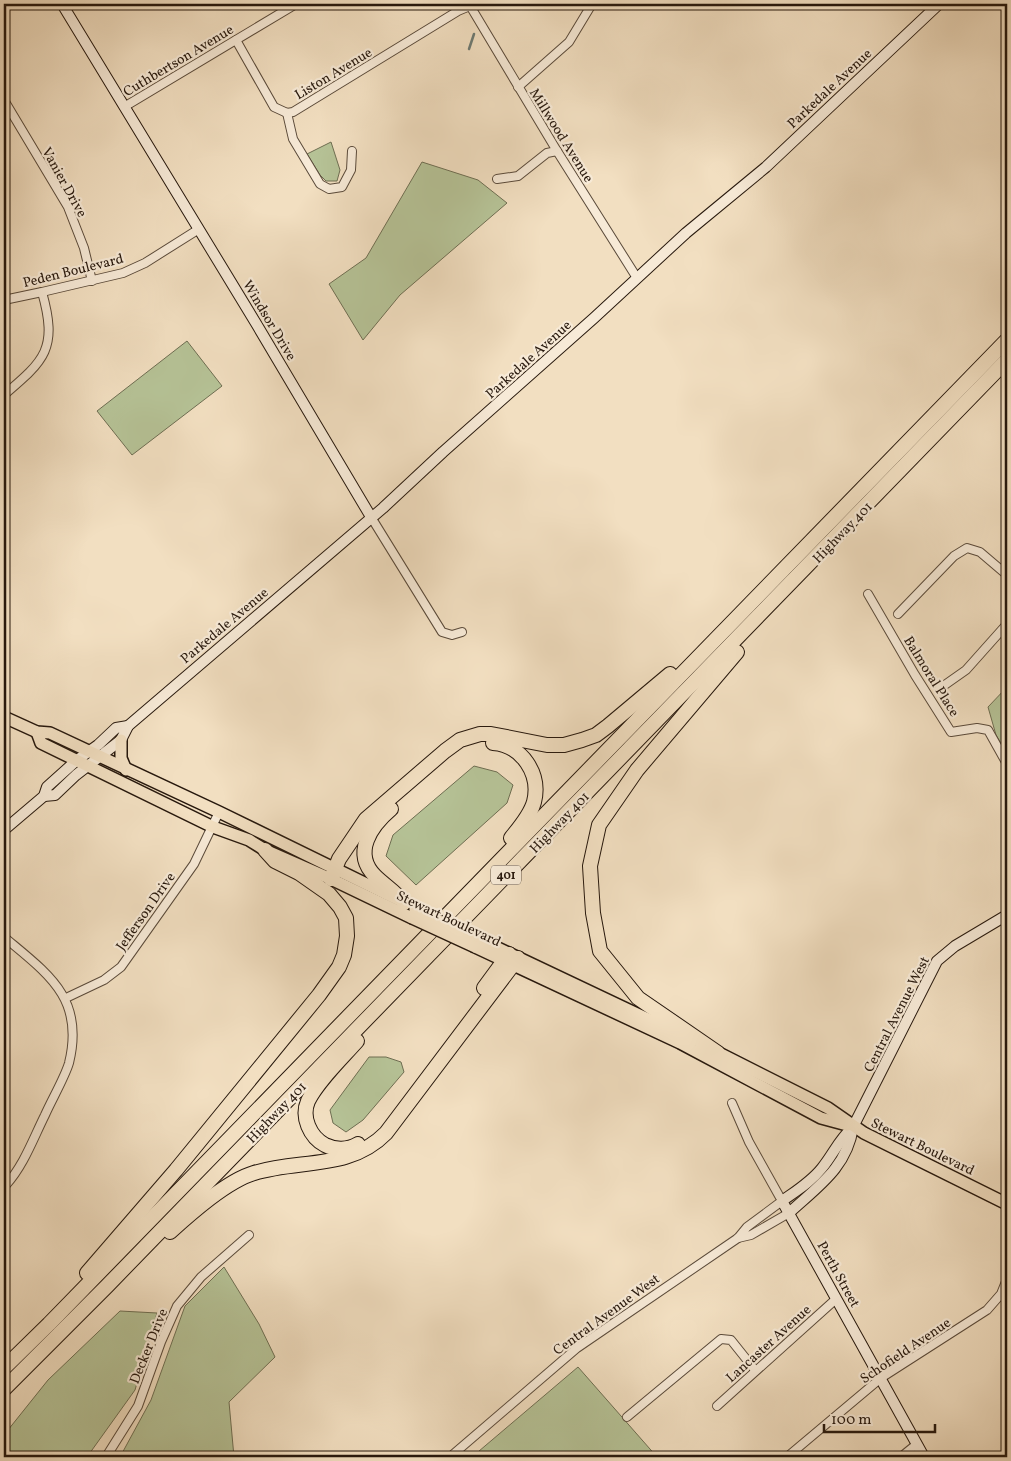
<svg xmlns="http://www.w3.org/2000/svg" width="1011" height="1461" viewBox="0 0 1011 1461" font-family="Vollkorn,serif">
  <rect width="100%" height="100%" fill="#f2dfc1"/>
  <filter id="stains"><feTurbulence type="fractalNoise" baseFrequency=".004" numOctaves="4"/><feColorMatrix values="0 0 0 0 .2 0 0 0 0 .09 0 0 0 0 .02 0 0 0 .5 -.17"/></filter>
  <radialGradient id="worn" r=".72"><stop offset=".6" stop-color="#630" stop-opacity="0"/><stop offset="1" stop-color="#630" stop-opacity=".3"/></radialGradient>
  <!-- green -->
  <g fill="#b6c397" stroke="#6e6e52">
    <polygon points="331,142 340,170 337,181 326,181 320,175 307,154"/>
    <polygon points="422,162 478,180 507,203 400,295 363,340 329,284 366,258"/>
    <polygon points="187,341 222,386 132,455 97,411"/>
    <polygon points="1007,687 1007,753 996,735 988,707"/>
    <polygon points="474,766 497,772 513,785 507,803 416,885 386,856 393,835"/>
    <polygon points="369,1057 386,1057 401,1062 404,1072 363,1120 346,1132 333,1123 330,1110"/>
    <polygon points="224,1267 259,1324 275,1357 229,1402 234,1457 120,1457 151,1400 185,1306"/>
    <polygon points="120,1311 157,1313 135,1390 87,1457 4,1457 4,1435 48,1380"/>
    <polygon points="578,1367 657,1457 472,1457"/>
  </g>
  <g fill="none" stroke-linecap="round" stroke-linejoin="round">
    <!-- stream -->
    <g stroke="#6d7a73" stroke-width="2.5">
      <polyline points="483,5 483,4"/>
      <polyline points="469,49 474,34"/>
    </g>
    <defs>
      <g id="street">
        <polyline points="469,4 557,151 637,278"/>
        <polyline points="236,40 274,107 287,113 293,112 458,11 470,6"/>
        <polyline points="518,87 569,42 592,4"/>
        <polyline points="4,100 68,207 84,248 92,281"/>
        <polyline points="124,107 296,4"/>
        <polyline points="287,113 293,139 320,184 329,189 342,187 351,170 352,151"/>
        <polyline points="497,179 518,176 547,153 557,151"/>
        <polyline points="4,300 42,292 123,273 145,263 199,229"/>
        <path d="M 4,395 C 45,360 58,349 42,292"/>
        <polyline points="371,517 442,632 452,635 462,632"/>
        <polyline points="868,594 915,675 951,732 977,728 988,730 1007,764"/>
        <polyline points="898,614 954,556 967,548 980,552 1007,575"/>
        <polyline points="939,689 966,670 1007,624"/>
        <path d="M 4,937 C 48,974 85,998 69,1063 C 65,1077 51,1101 45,1115 C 33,1139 24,1165 6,1185 L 4,1185"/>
        <polyline points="66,998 104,980 121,967 194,864 219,812"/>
        <polyline points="738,1238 751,1235 789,1213"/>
        <polyline points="717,1406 836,1299"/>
        <polyline points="627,1417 721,1339 731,1340 755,1370"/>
        <polyline points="106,1457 138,1406 161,1342 177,1306 201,1277 249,1235"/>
        <polyline points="450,1457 577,1348 738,1238 747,1227 782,1201 749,1142 732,1103"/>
        <polyline points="787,1457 881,1378 987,1310 1001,1294 1007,1279"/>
        <polyline points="901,1457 917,1444"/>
      </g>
      <g id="secondary">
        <polyline points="62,4 257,325 371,517"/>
        <polyline points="44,796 55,795 76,775 121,740 128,726 383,508 443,452 594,318 686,233 766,167 939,4"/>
        <polyline points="4,830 44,796 47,787 77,760 98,745 116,728 128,726"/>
        <path d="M 853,1127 C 838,1141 834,1153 822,1168 C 811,1182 796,1191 782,1201 L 924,1457"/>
        <path d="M 789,1213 C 817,1187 847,1168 853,1127 L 937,961 L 955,946 L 1007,915"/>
      </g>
      <g id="primary">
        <polyline points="4,717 37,732 50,733 219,812 397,899"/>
        <polyline points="37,732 41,743 213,827 249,840 265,850 331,879 412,918"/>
        <polyline points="121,740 121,758 126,770"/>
        <polyline points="481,940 692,1040"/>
        <polyline points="475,947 680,1043 821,1118 847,1125"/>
        <polyline points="711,1049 828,1108 864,1133 1007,1204"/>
      </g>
      <g id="highway">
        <path d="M 493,743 C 522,745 541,774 534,802 C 530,816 519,828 511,838"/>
        <path d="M 391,809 C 371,826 352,853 375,876 C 385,886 396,892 404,903"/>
        <polyline points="331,879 339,859 366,819 445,751 460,740 480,734 491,734 547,745 564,745 582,740 596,735 608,726 670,674"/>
        <polyline points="484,988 509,954"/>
        <path d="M 357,1041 C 342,1058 317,1082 308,1101 C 301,1117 310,1137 325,1145 C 335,1150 348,1150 358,1144"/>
        <polyline points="718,1053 638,998 600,951 593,913 590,866 599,825 637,770 737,652"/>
        <path d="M 170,1232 C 191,1213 227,1181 254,1173 C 300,1159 350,1170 386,1133 L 518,958"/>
        <polyline points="87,1273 176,1170 319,995 339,967 344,955 347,936 346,918 340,907 329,894 299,873 275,861 265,850"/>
        <polyline points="4,1368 49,1324 1007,340"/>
        <polyline points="4,1389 107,1286 1007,360"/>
      </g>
    </defs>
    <!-- street casing -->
    <use href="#street" stroke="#5a4a3a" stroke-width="10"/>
    <!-- secondary casing -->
    <use href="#secondary" stroke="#27180d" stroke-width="12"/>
    <!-- primary casing -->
    <use href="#primary" stroke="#27180d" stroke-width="14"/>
    <!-- highway casing -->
    <use href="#highway" stroke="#27180d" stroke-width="16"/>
    <!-- street -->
    <use href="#street" stroke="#f7ead7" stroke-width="8"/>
    <!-- secondary -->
    <use href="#secondary" stroke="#f7ead7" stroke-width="10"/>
    <!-- primary -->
    <use href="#primary" stroke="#f2dfc1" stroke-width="11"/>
    <!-- highway -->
    <use href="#highway" stroke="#f2dfc1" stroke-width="14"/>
    <defs>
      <g id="primary-bridge">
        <polyline points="415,910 481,940"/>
        <polyline points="412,918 475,947"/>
      </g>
    </defs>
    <!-- primary-bridge casing -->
    <use href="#primary-bridge" stroke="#27180d" stroke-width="14" stroke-linecap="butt"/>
    <!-- primary-bridge -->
    <use href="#primary-bridge" stroke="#f2dfc1" stroke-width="11"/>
  </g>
  <g text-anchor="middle" stroke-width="4.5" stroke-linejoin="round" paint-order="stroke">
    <!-- shield labels -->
    <rect fill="#f7ead7" stroke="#65574a" stroke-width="1" x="491" y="865.5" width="30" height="19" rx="4"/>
    <g font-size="12" font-weight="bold" fill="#27180d">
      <text x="506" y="879">401</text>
    </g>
    <!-- street labels -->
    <g font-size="14" fill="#27180d" stroke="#f7ead7">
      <text transform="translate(178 60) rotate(-31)" y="5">Cuthbertson Avenue</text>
      <text transform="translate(333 73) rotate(-31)" y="5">Liston Avenue</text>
      <text transform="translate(829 88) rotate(-43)" y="5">Parkedale Avenue</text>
      <text transform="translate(562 135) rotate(58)" y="5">Millwood Avenue</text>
      <text transform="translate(65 182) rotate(61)" y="5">Vanier Drive</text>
      <text transform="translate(73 270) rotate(-14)" y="5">Peden Boulevard</text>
      <text transform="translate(270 320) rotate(59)" y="5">Windsor Drive</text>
      <text transform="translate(528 359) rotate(-42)" y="5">Parkedale Avenue</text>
      <text transform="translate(842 532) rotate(-46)" y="5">Highway 401</text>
      <text transform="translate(224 625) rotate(-40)" y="5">Parkedale Avenue</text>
      <text transform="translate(932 676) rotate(58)" y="5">Balmoral Place</text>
      <text transform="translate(559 822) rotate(-46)" y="5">Highway 401</text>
      <text transform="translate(145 911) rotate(-55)" y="5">Jefferson Drive</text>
      <text transform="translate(449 918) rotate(25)" y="5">Stewart Boulevard</text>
      <text transform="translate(896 1014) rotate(-63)" y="5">Central Avenue West</text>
      <text transform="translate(276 1112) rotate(-46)" y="5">Highway 401</text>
      <text transform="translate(923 1146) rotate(26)" y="5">Stewart Boulevard</text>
      <text transform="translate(839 1274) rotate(61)" y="5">Perth Street</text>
      <text transform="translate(606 1314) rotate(-36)" y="5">Central Avenue West</text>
      <text transform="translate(768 1343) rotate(-42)" y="5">Lancaster Avenue</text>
      <text transform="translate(148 1346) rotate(-68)" y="5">Decker Drive</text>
      <text transform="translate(905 1350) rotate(-34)" y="5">Schofield Avenue</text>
    </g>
  </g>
  <!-- margin -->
  <rect width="1011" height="1461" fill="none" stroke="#f2dfc1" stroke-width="20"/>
  <rect x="5" y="5" width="1001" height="1451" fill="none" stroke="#27180d" stroke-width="2.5"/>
  <rect x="10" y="10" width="991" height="1441" fill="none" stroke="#27180d"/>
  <!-- scale -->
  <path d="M824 1424v8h111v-8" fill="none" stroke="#27180d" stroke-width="2.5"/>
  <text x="831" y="1424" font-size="15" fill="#27180d" stroke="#f7ead7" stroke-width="4" paint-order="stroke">100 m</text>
  <rect width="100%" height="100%" filter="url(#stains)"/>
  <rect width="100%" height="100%" fill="url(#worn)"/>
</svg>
